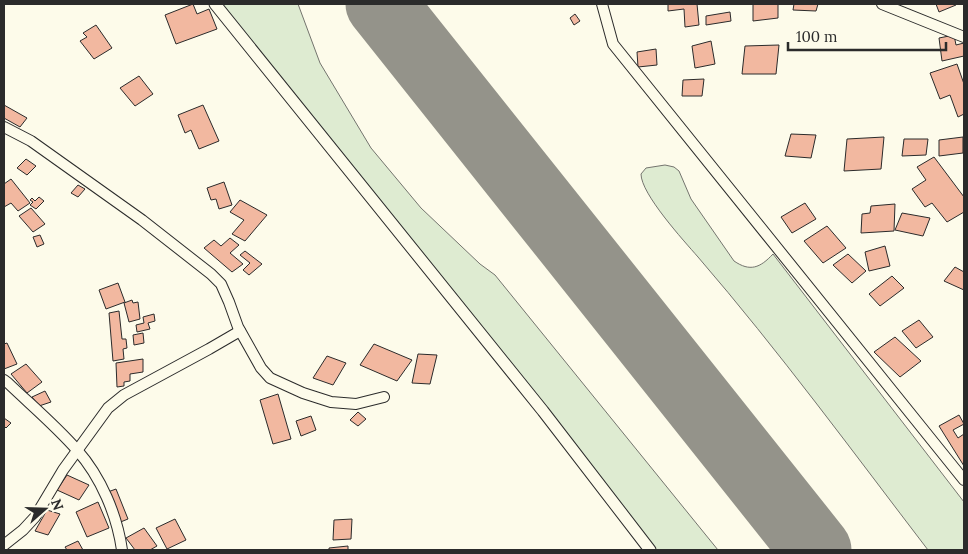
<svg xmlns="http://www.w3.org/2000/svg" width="968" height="554" viewBox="0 0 968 554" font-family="Lora,serif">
  <rect width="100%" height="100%" fill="#fdfbea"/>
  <!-- green -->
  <g fill="#deebd1" stroke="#74746e">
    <polygon points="222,4 298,4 320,63 371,148 421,208 480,264 495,275 718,550 655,550"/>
    <path d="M 665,165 L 674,167 L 679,171 L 691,199 L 734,261 C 750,272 760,268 773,254 L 964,502 L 964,550 L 928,550 C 853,452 779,351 698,257 C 684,241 641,194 641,174 L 646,168 Z"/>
  </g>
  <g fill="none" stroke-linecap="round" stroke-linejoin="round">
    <!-- runway -->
    <polyline stroke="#94938a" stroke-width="71" points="381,4 816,550"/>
  </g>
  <!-- building -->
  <g fill="#f2b8a0" stroke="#2b2b2b">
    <polygon points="193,4 197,14 209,9 217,29 176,44 165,15"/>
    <polygon points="668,4 697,4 699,25 685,27 684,9 668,11"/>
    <polygon points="753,4 778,4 778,18 753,21"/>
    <polygon points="794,4 818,4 816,11 793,10"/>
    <polygon points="936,4 955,4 956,5 939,12"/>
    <polygon points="730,12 731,21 706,25 706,16"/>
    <polygon points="575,14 580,21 574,25 570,18"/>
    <polygon points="96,25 112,48 94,59 80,41 87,37 83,33"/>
    <polygon points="954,35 956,45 964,43 964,56 942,61 939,38"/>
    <polygon points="711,41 715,64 695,68 692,46"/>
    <polygon points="779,45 776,74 742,74 745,46"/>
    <polygon points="656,49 657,65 638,67 637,52"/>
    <polygon points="957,64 964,84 964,114 958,117 950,95 940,99 930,73"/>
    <polygon points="139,76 153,94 135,106 120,88"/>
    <polygon points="704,79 702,96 682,96 683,80"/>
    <polygon points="4,105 27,118 20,127 4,118"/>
    <polygon points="203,105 219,141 199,149 191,130 185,133 178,115"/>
    <polygon points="791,134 816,135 811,158 785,156"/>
    <polygon points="884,137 881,169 844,171 847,139"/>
    <polygon points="963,137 963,153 939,156 939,140"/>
    <polygon points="904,139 928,139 926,155 902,156"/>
    <polygon points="934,157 964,197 964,212 947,222 932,203 925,207 912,189 926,180 917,167"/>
    <polygon points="26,159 36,166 27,175 17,168"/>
    <polygon points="11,179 30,203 18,211 11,203 4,207 4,184"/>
    <polygon points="224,182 232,205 219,209 216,199 211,200 207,188"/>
    <polygon points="78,185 85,189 78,197 71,193"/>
    <polygon points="39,197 44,201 36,209 30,205 33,202 30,200 32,198 35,201"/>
    <polygon points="240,200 267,215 245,241 232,234 244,220 230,212"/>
    <polygon points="805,203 816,219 792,233 781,217"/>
    <polygon points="895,204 894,231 861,233 862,214 870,213 871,206"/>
    <polygon points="31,208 45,224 33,232 19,216"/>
    <polygon points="902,213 930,218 923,236 895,230"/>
    <polygon points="827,226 846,248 823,263 804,241"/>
    <polygon points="40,235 44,244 37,247 33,237"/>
    <polygon points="230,238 239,245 230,253 243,264 232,272 204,248 214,240 221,246"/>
    <polygon points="885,246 890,266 869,271 865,252"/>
    <polygon points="245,251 262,264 249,275 243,270 250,263 240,255"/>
    <polygon points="848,254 866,271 852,283 833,265"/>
    <polygon points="955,267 964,272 964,290 944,281"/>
    <polygon points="892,276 904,288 880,306 869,294"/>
    <polygon points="118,283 125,302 106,309 99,290"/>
    <polygon points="132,300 133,303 138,302 140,319 129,322 124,303"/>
    <polygon points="119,311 122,339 126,339 127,348 123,349 124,359 113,361 109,313"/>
    <polygon points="154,314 155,321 148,323 150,329 137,332 136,325 144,323 143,317"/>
    <polygon points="919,320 933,337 916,348 902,331"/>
    <polygon points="143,333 144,343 134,345 133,335"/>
    <polygon points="895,337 921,361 900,377 874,352"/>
    <polygon points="7,343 17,364 4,369 4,344"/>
    <polygon points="374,344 412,360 397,381 360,365"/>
    <polygon points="418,354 437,355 430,384 412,383"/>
    <polygon points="327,356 346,363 333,385 313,378"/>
    <polygon points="143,359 143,372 130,374 130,381 124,382 124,386 117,387 116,363"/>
    <polygon points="26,364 42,382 27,393 11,374"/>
    <polygon points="45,391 51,402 39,406 32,397"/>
    <polygon points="278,394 291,439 273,444 260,400"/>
    <polygon points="358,412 366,419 358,426 350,420"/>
    <polygon points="959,415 964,424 953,430 958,438 964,434 964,466 939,426"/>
    <polygon points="311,416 316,430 301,436 296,421"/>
    <polygon points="4,418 11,423 6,428 4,426"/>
    <polygon points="67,475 89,485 79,500 57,490"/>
    <polygon points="116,489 128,519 118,523 105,493"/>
    <polygon points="98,502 109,528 87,537 76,512"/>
    <polygon points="47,510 60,514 48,535 35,531"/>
    <polygon points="175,519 186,540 167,549 156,528"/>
    <polygon points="352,519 351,539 333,540 334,520"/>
    <polygon points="144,528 157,546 150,550 135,550 126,538"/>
    <polygon points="78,541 83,550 67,550 65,547"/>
    <polygon points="348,546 348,550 329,550 329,548"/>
  </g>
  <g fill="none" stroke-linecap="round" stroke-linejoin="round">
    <defs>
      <g id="minor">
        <polyline points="602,4 613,44 964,480"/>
        <polyline points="882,4 964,37"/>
        <polyline points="4,127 31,141 142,220 211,274 221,284 229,302 238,327 261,368 270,378 303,393 331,402 356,404 384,397"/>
        <path d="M 4,380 L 8,383 C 31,405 56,426 77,450 C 101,477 117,515 122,550"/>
        <polyline points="4,545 23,530 35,517 63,470 108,408 124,395 209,349 240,331"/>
      </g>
      <polyline id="tertiary" points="215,4 543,411 650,550"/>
    </defs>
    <!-- minor casing -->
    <use href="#minor" stroke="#2b2b2b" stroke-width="12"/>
    <!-- tertiary casing -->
    <use href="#tertiary" stroke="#2b2b2b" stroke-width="13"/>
    <!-- minor -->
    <use href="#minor" stroke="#fdfbea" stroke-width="10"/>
    <!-- tertiary -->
    <use href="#tertiary" stroke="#fdfbea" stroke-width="11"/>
  </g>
  <!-- border -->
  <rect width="968" height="554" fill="none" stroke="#2b2b2b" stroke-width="10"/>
  <!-- north arrow -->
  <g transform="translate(45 509) rotate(70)" stroke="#fdfbea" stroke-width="4" paint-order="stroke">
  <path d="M0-4L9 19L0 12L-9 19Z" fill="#2b2b2b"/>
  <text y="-8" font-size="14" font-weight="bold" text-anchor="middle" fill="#2b2b2b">N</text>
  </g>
  <!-- scale -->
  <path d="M788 42v8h158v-8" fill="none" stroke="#2b2b2b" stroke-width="2.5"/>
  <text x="796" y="42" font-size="15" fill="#2b2b2b" stroke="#fdfbea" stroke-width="4" paint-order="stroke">100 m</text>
</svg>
